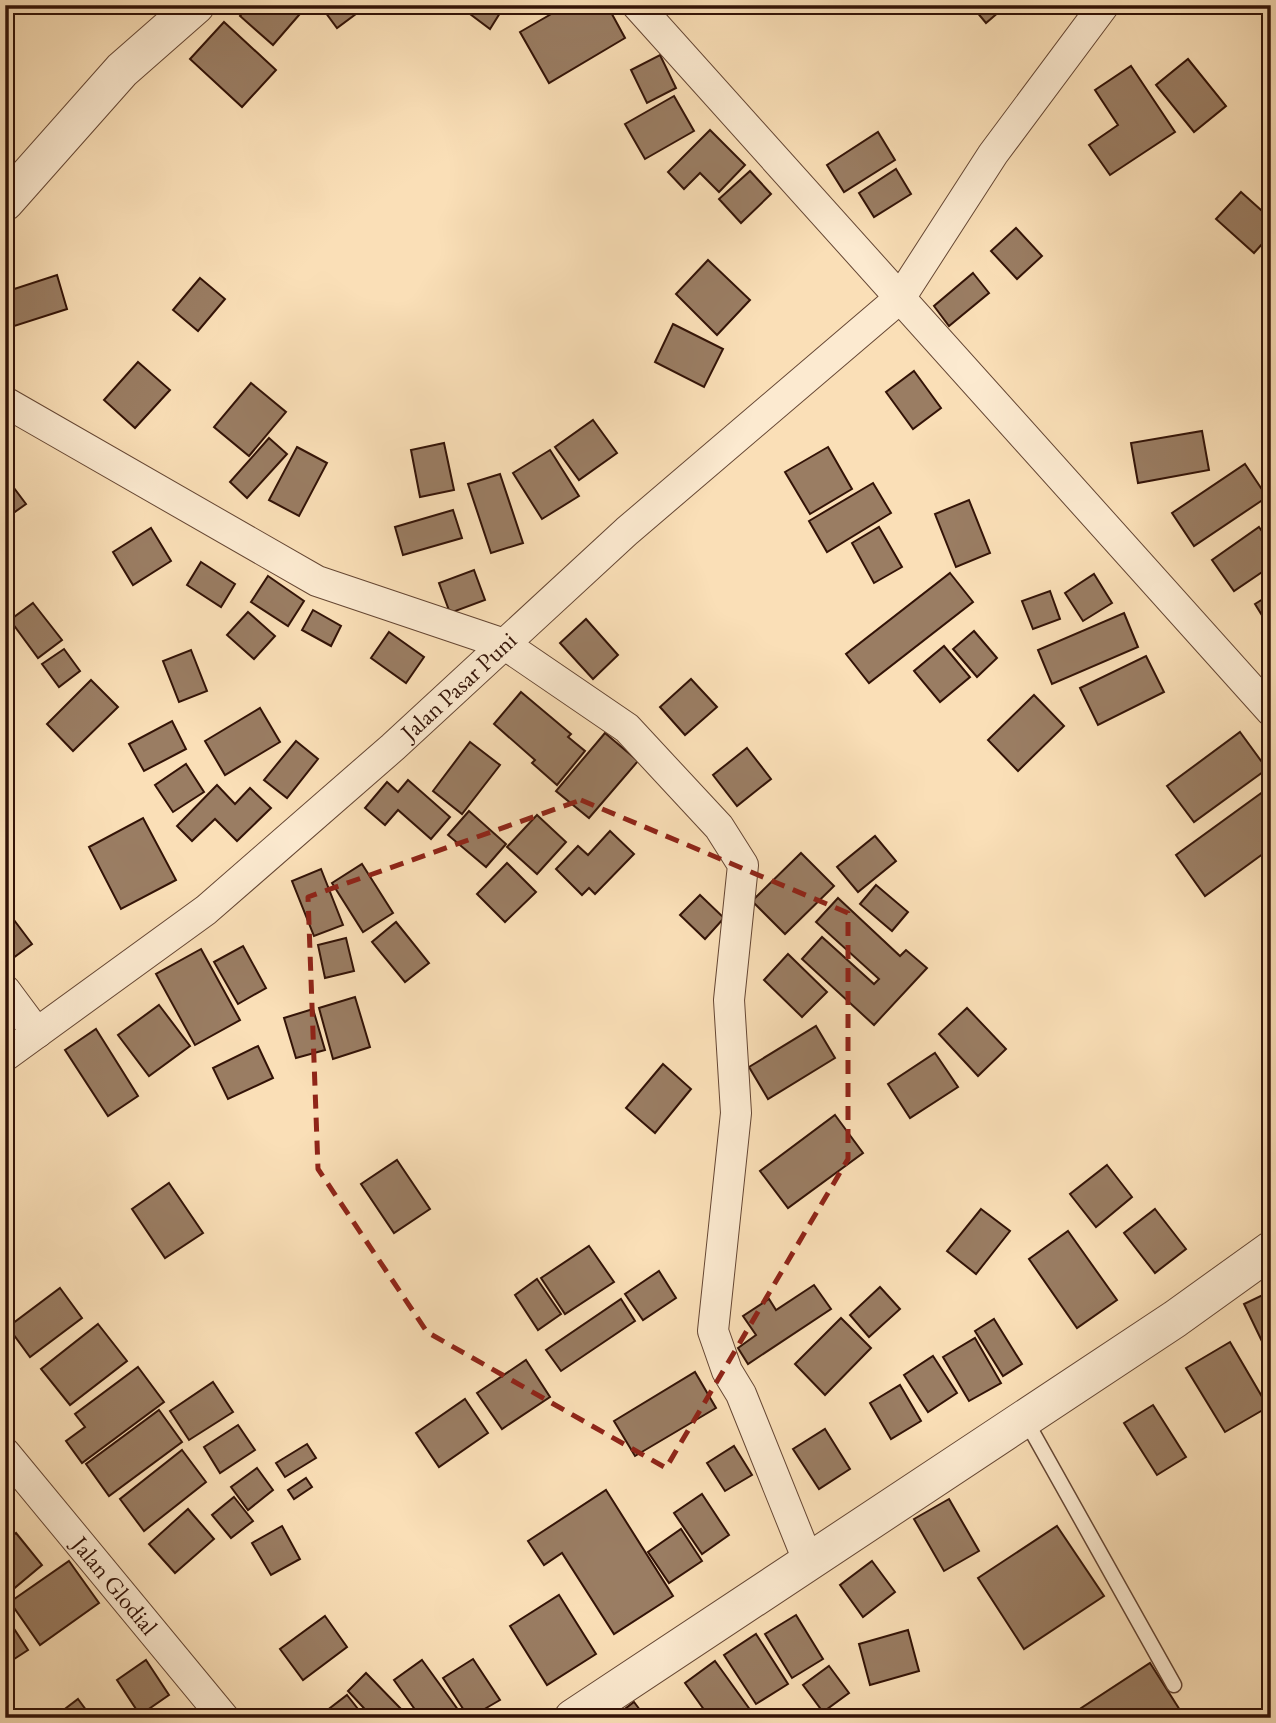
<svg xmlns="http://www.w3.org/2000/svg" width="1276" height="1723" viewBox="0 0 1276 1723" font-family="'EB Garamond',serif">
  <rect width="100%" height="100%" fill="#fadfb7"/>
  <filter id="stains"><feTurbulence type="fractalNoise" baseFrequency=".00286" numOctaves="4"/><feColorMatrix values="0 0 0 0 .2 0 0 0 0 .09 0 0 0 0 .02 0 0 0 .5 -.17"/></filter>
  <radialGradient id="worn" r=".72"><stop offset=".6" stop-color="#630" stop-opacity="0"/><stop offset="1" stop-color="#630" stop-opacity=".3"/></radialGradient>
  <!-- building -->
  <g fill="#9a7d63" stroke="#331307" stroke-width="2">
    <polygon points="249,5 288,5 299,15 273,45 240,16"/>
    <polygon points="320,5 368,5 337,28"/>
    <polygon points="458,5 505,5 490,29"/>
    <polygon points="567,5 607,5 625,38 549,83 520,32"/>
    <polygon points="971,5 1007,5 986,23"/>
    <polygon points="224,22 276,70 242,107 190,59"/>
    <polygon points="660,55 676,88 647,103 631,70"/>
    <polygon points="1188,59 1226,106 1194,132 1156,85"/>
    <polygon points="1131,66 1175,132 1110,175 1089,145 1118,125 1095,90"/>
    <polygon points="674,96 694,131 645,159 625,124"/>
    <polygon points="710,130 745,165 719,192 700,173 684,189 668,172"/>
    <polygon points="878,132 895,160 844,192 827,165"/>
    <polygon points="896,169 911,194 874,217 859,193"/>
    <polygon points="750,171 771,194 741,223 719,199"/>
    <polygon points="1241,192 1271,219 1271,234 1254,253 1216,219"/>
    <polygon points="1016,228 1042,256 1017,279 991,251"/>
    <polygon points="708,260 750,300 717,335 676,294"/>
    <polygon points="973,273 989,293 949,326 934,306"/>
    <polygon points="57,275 67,309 5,329 5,292"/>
    <polygon points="200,278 225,299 198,331 173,310"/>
    <polygon points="673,324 723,349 704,387 655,362"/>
    <polygon points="138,362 170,390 135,428 104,400"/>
    <polygon points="914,371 941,408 913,429 886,392"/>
    <polygon points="251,383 286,412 249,456 214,427"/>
    <polygon points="593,420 617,453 579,480 555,447"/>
    <polygon points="1202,431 1209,470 1138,483 1131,443"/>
    <polygon points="269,438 287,454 247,498 230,482"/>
    <polygon points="444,443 454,490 420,497 411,450"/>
    <polygon points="297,447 327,463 299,516 269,500"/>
    <polygon points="828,447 852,489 810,514 785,472"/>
    <polygon points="550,450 579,496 542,519 513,473"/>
    <polygon points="1245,464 1267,497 1194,546 1172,513"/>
    <polygon points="500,474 523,543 491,553 468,484"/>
    <polygon points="5,476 26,504 5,519"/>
    <polygon points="873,483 891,513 827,552 809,521"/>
    <polygon points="969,500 990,553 956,567 935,514"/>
    <polygon points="453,510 462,538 403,555 395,527"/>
    <polygon points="879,527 902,567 874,583 852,543"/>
    <polygon points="1259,527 1271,544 1271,566 1234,591 1212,560"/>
    <polygon points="151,528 171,561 133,585 113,552"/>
    <polygon points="201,562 235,584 221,607 187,585"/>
    <polygon points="474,570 485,600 450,613 439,583"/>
    <polygon points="950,573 973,602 869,683 846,654"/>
    <polygon points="1094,574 1112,603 1083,621 1065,593"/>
    <polygon points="268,576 304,601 288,626 251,602"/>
    <polygon points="1050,591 1060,619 1033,629 1022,601"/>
    <polygon points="1271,594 1271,630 1255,604"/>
    <polygon points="33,603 62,640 38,658 10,620"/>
    <polygon points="313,610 341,626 331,646 302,630"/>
    <polygon points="248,612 275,636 254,659 227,635"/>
    <polygon points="1124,613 1138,647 1052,684 1038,650"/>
    <polygon points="586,619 618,655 593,679 560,643"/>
    <polygon points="974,631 997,658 977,677 953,649"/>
    <polygon points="389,632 424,657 406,683 371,658"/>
    <polygon points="944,646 970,677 940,702 914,671"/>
    <polygon points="64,649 80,671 59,687 42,664"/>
    <polygon points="191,650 207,691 179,702 163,661"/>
    <polygon points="1146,656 1164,692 1098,725 1080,688"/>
    <polygon points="691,679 717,707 685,735 660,707"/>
    <polygon points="91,680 118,707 73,751 47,724"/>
    <polygon points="521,692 571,734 568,737 585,751 557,785 532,763 535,760 494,724"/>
    <polygon points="1034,695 1064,726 1018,771 988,740"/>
    <polygon points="260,708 280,742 225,775 205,741"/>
    <polygon points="172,721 186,749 144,771 129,744"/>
    <polygon points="1240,732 1267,769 1194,822 1167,786"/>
    <polygon points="605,733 638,761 589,818 556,791"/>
    <polygon points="296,741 318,759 287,798 264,780"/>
    <polygon points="470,742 500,765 462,814 433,791"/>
    <polygon points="747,748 771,779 737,806 713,775"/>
    <polygon points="186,764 204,792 173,812 155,785"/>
    <polygon points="408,780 450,817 431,839 398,810 385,825 365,808 387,782 398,792"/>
    <polygon points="217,785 235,804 250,788 271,808 237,841 215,819 192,841 177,826"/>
    <polygon points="1271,786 1271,848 1205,896 1176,855"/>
    <polygon points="469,811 506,844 486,867 448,835"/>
    <polygon points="537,815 566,842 537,874 507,847"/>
    <polygon points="143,818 176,880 121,909 89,847"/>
    <polygon points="610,831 634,854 595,894 589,888 582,895 556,869 578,846 588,855"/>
    <polygon points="875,836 896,861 858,892 837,867"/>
    <polygon points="801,853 834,886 785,934 752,901"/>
    <polygon points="507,863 536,892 505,922 477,894"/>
    <polygon points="362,864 393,913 363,932 332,883"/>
    <polygon points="321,869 343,925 314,936 292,881"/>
    <polygon points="876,885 908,912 892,931 860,904"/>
    <polygon points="700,895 724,918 705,939 680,915"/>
    <polygon points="838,898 900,956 906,950 927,968 874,1025 802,959 822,937 874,984 879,979 816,922"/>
    <polygon points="5,908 32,944 5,964"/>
    <polygon points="396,922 429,963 405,982 372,942"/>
    <polygon points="346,938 354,971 325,978 318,945"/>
    <polygon points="243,946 266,988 238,1004 214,962"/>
    <polygon points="201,949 240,1020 195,1045 156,974"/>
    <polygon points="788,954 827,992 802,1017 764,980"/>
    <polygon points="355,997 370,1047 333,1059 319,1008"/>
    <polygon points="159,1005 190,1046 149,1076 118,1035"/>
    <polygon points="967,1008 1006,1049 978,1076 939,1034"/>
    <polygon points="313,1009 325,1050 296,1058 284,1018"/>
    <polygon points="816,1026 835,1058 768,1099 749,1067"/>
    <polygon points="96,1029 138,1096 108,1116 65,1050"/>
    <polygon points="258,1046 273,1078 228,1099 213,1068"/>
    <polygon points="935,1053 958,1087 910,1118 888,1084"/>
    <polygon points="663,1064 691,1089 655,1133 626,1108"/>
    <polygon points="835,1115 863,1153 788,1208 760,1171"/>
    <polygon points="397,1160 430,1209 394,1233 361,1184"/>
    <polygon points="1107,1165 1132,1197 1096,1227 1070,1194"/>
    <polygon points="169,1183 203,1233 165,1258 132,1209"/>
    <polygon points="981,1209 1010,1231 976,1274 947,1251"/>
    <polygon points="1155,1209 1186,1249 1155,1273 1124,1233"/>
    <polygon points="1068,1231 1117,1300 1077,1328 1029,1259"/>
    <polygon points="589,1246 614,1282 565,1314 541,1278"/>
    <polygon points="659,1271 676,1298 643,1320 625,1294"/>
    <polygon points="537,1279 561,1314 538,1330 515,1295"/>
    <polygon points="814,1285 831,1309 748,1364 738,1348 756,1335 743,1316 769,1299 776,1310"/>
    <polygon points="880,1287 900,1309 869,1337 850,1315"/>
    <polygon points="60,1288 82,1318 30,1357 8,1327"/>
    <polygon points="1271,1291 1271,1360 1244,1304"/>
    <polygon points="621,1299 635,1321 561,1371 546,1350"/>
    <polygon points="841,1318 871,1348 825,1395 795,1364"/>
    <polygon points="994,1319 1022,1364 1003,1376 975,1331"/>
    <polygon points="98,1324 127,1361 70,1405 41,1369"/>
    <polygon points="975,1338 1001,1383 969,1401 943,1357"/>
    <polygon points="1230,1342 1268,1407 1225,1432 1186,1368"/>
    <polygon points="933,1356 957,1393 928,1412 904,1375"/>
    <polygon points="526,1360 550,1397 502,1429 477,1393"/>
    <polygon points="138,1367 164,1402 82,1463 66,1441 85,1427 75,1414"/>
    <polygon points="695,1372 716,1408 635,1456 614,1421"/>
    <polygon points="213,1382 233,1412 189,1440 170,1411"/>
    <polygon points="900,1385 921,1421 891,1439 870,1403"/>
    <polygon points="465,1399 488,1433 439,1467 416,1433"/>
    <polygon points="1153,1405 1186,1457 1157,1475 1124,1423"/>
    <polygon points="159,1410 182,1442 109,1496 86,1464"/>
    <polygon points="238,1425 255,1450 220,1473 204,1447"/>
    <polygon points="825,1429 850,1469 819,1489 793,1449"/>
    <polygon points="307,1444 316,1458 285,1477 276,1463"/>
    <polygon points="734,1446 752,1475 725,1491 707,1463"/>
    <polygon points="182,1450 206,1482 144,1531 120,1499"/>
    <polygon points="257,1468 273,1490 248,1510 231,1487"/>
    <polygon points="306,1478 312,1487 294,1499 288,1490"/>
    <polygon points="606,1490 673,1596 614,1634 562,1553 544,1565 528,1541"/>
    <polygon points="702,1494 729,1535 702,1554 674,1513"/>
    <polygon points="234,1497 253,1521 231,1538 212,1515"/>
    <polygon points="949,1499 979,1551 944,1571 914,1519"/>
    <polygon points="188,1509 214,1539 175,1573 149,1544"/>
    <polygon points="282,1526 300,1559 271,1575 252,1543"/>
    <polygon points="1057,1526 1104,1596 1024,1649 978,1578"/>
    <polygon points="681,1529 702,1561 669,1583 648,1552"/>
    <polygon points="16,1533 42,1565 5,1596 5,1542"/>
    <polygon points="69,1561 99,1603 40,1645 10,1602"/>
    <polygon points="872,1561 895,1592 863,1617 840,1585"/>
    <polygon points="559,1595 596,1654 547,1685 510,1626"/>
    <polygon points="5,1615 28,1650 5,1665"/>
    <polygon points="796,1615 823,1659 792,1678 765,1634"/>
    <polygon points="325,1616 347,1647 303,1680 280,1649"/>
    <polygon points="908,1630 919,1671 870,1685 859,1644"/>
    <polygon points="756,1634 788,1684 756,1704 724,1655"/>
    <polygon points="473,1659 500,1700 469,1718 443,1678"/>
    <polygon points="146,1660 169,1695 140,1715 117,1680"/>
    <polygon points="422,1660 464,1718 421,1718 394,1680"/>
    <polygon points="715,1661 756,1718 710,1718 685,1683"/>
    <polygon points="1150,1663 1185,1718 1066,1718"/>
    <polygon points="829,1666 849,1693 823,1712 803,1685"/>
    <polygon points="366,1673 404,1712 398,1718 373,1718 348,1691"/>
    <polygon points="347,1695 365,1718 317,1718"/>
    <polygon points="78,1699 92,1718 53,1718"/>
    <polygon points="634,1702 646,1718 613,1718"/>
  </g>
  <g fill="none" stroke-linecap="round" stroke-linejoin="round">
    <defs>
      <polyline id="service" points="1025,1419 1174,1685"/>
      <g id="minor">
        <polyline points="637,5 1271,711"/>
        <polyline points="5,402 317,581 504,644 627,728 719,827 743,865 729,1000 736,1113 713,1331 727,1371 741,1394 809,1563"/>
        <polyline points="5,990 37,1033"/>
        <path id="s1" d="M 5,1056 L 206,910 L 393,747 L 627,531 L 900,298 L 993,154 L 1104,5"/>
        <path id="s2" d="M 5,1453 L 224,1718"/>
      </g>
      <g id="tertiary">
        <polyline points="5,202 122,70 196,5"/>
        <polyline points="573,1718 1175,1319 1271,1250"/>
      </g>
    </defs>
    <!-- service casing -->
    <use href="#service" stroke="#654633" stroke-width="17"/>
    <!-- minor casing -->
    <use href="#minor" stroke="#654633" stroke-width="32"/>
    <!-- tertiary casing -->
    <use href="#tertiary" stroke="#654633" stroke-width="39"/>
    <!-- service -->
    <use href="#service" stroke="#fcead0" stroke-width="14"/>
    <!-- minor -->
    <use href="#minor" stroke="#fcead0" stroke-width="30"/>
    <!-- tertiary -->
    <use href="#tertiary" stroke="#fcead0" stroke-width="37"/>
  </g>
  <!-- marked area -->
  <path fill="none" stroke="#8f2418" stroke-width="5" stroke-dasharray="14 9" stroke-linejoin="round" d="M 581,800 L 848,913 L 848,1159 L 666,1468 L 427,1332 L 318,1169 L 308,897 Z"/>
  <g text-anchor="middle" stroke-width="5" stroke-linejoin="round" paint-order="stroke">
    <!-- street labels -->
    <g font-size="24" fill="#331307" stroke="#fcead0">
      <text dy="8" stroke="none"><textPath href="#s1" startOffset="586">Jalan Pasar Puni</textPath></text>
      <text dy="8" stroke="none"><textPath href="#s2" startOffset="172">Jalan Glodial</textPath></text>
    </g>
  </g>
  <!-- margin -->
  <rect width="1276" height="1723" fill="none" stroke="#fadfb7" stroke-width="28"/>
  <rect x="7" y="7" width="1262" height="1709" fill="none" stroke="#331307" stroke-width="3.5"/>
  <rect x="14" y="14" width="1248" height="1695" fill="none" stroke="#331307" stroke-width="2"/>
  <rect width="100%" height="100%" filter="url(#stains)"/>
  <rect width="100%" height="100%" fill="url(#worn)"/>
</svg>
